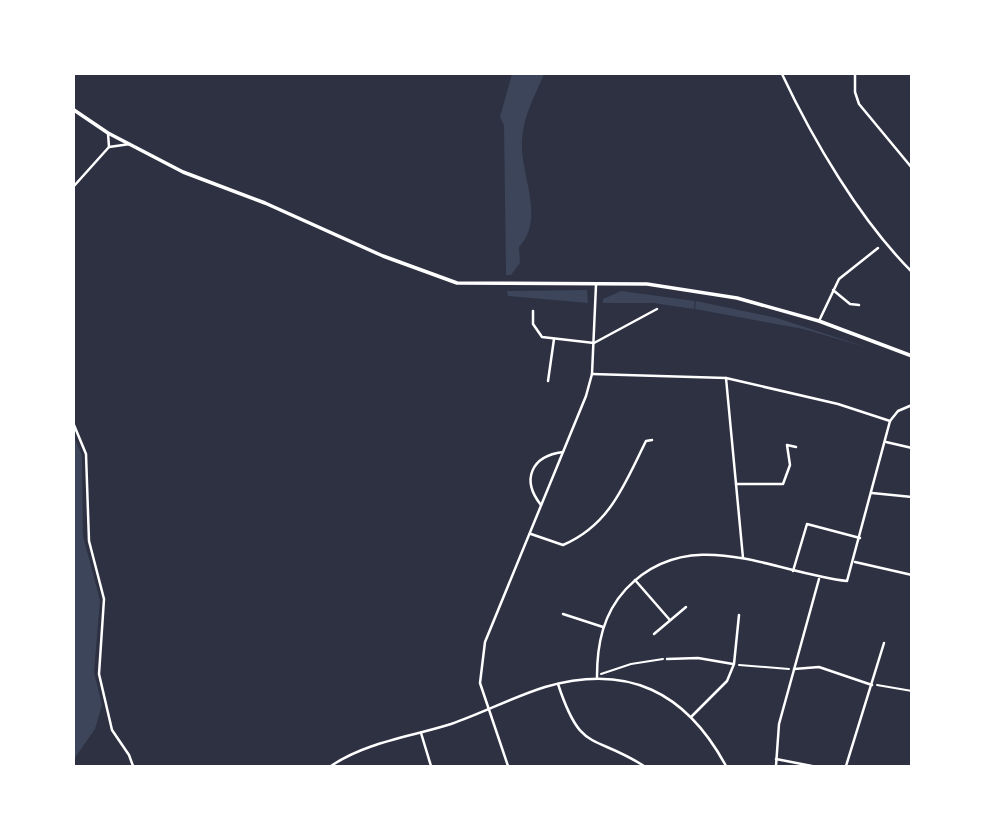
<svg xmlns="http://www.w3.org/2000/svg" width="985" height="840" viewBox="0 0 985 840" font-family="'Open Sans',sans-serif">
  <rect width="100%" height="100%" fill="#2d3142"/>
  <!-- green -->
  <g fill="#3c4559">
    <path d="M 512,74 L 544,74 C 535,96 523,116 522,141 C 520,175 546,218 519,247 L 520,263 L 511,275 L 506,275 L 504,125 L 500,117 Z"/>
    <polygon points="587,290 588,303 508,296 507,291"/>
    <polygon points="621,291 695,301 694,309 653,303 603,303 603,299"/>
    <polygon points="696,301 777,318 869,348 803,329 695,309"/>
    <polygon points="74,437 82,455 83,536 100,600 94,672 102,705 95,729 74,759"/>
  </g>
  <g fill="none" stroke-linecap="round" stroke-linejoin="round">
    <!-- path -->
    <g stroke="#fff" stroke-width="2">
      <polyline points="739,665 789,669"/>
      <polyline points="601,674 631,664 663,659"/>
      <polyline points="877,685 912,691"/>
    </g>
    <!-- minor -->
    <g stroke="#fff" stroke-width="2.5">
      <path d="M 782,74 C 813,140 860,220 912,272"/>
      <polyline points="855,74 855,92 859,104 912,168"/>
      <polyline points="109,147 130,144"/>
      <polyline points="74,186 109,147 108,133"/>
      <polyline points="833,290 850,304 859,305"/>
      <polyline points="533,311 533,324 542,337 594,343 657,309"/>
      <polyline points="819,321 839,279 878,248"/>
      <polyline points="592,374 726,378 838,404 890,421"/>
      <polyline points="726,378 743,558"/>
      <polyline points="548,381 554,339"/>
      <polyline points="74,425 86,454 89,541 104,599 99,674 112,730 129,755 133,766"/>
      <polyline points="886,442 912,448"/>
      <polyline points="736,484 783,484 790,465 787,445 796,447"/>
      <polyline points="872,493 912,497"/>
      <path d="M 541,505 C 521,480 531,456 563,452"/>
      <path d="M 531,534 L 563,545 C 610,525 624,485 646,441 L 652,440"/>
      <polyline points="855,562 912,575"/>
      <polyline points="793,571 807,524 860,538"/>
      <polyline points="635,580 669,619"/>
      <polyline points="563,614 603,627"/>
      <polyline points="654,634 686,607"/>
      <polyline points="667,659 698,658 733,664"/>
      <polyline points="794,669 819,667 872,685"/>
      <path d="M 597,677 C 597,644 603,614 626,589 C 689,522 771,572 847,581 L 890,421 L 898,411 L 912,405"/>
      <path d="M 558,684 C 581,754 592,733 644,766"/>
      <polyline points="692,716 727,681 734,664 739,615"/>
      <polyline points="421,733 431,766"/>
      <polyline points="776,759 812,766"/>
      <path d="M 331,766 C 366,742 410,737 451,724 C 483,713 513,697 545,687 C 628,663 686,692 726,766"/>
      <polyline points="508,766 480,683 485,642 586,396 592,374 596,285"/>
      <polyline points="776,766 779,724 819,579"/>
      <polyline points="846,766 884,643"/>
    </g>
    <!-- tertiary -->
    <polyline stroke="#fff" stroke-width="3.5" points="74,110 108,133 183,172 265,203 383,256 457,283 647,284 737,298 819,321 912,356"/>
  </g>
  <!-- border -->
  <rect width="985" height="840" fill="none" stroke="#ffffff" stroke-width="150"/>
</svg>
